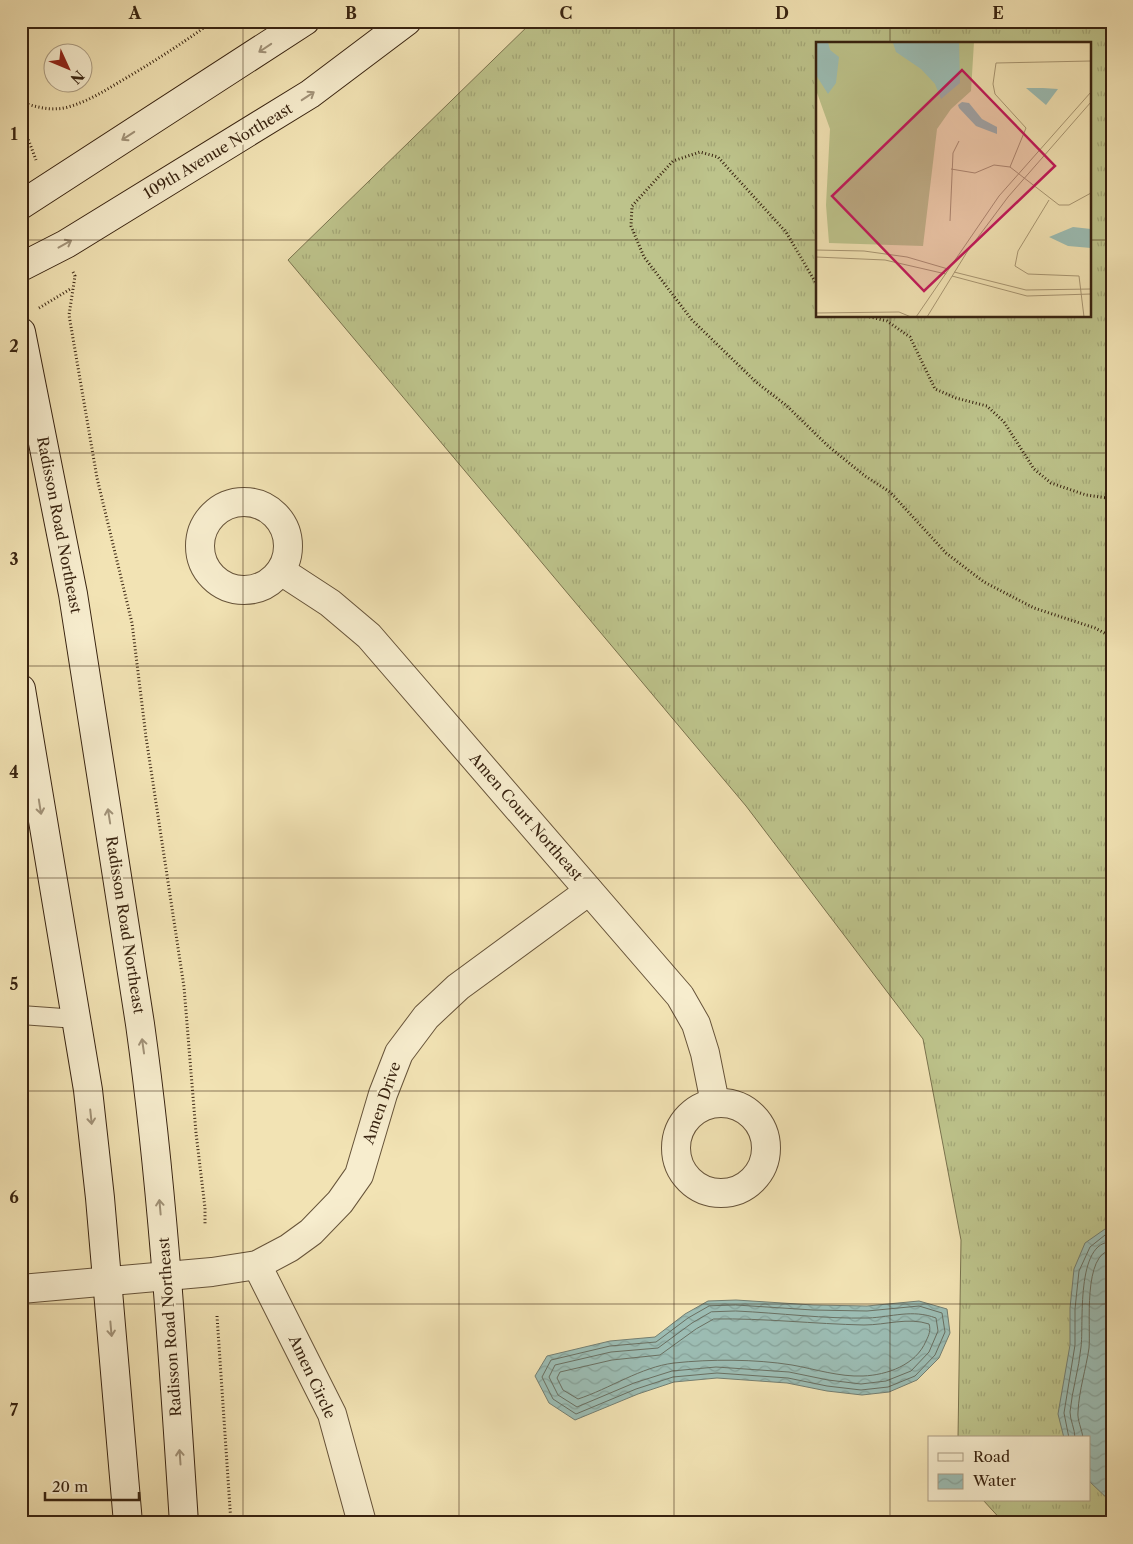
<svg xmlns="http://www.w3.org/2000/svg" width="1133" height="1544" viewBox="0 0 1133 1544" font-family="'Libre Caslon Text',serif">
  <defs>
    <pattern id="grass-tufts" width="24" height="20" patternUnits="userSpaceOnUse" patternTransform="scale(1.25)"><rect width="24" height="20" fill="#bdc38b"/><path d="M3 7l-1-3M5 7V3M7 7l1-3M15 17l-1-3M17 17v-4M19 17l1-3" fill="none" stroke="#a3a777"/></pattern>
    <pattern id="water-waves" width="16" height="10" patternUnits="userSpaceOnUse" patternTransform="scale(1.25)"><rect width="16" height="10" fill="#9cbdb4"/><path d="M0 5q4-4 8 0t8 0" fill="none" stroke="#87a29a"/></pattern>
  </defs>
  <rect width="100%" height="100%" fill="#f2e3b4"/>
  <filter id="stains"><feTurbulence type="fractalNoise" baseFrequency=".004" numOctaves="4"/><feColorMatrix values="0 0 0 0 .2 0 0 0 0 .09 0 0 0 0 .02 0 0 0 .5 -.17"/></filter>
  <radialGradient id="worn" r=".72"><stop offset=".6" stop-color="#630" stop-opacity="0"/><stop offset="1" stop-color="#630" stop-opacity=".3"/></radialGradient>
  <!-- grass -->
  <path fill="url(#grass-tufts)" stroke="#7a734e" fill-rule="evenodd" d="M 533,21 L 1112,21 L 1112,1523 L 1004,1523 L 983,1500 L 1089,1500 L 1089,1438 L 958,1438 L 961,1240 L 923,1039 L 746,806 L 288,260 ZM 817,44 L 1089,44 L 1089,316 L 817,316 Z"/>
  <!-- water -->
  <g fill="url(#water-waves)" stroke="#747f72">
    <polygon points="1105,1229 1112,1232 1112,1503 1089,1481 1089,1438 1064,1438 1058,1414 1070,1345 1070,1308 1074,1269 1085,1243"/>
    <polygon points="736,1300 813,1305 867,1306 919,1301 947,1309 950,1333 939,1358 917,1380 889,1392 862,1395 827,1391 787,1383 717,1378 674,1382 638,1394 575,1420 549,1403 535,1376 547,1356 610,1341 655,1337 685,1314 708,1301"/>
  </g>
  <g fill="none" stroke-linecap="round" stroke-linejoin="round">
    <!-- shore -->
    <g stroke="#6a7062" stroke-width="1">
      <polygon points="736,1305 813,1310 867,1311 919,1306 942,1313 945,1332 935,1355 915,1376 888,1387 861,1390 827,1386 788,1378 717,1373 673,1377 636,1389 576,1414 553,1399 542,1377 551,1360 610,1346 656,1342 688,1318 709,1306"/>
      <path d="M 736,1311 C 780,1313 824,1319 868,1318 C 892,1317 912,1309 936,1318 L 938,1331 L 929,1352 L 911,1371 L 886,1381 L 861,1384 L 828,1380 L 789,1372 L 716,1367 L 672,1371 L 634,1383 L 577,1407 L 558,1395 L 549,1377 L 555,1365 L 611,1352 L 658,1348 L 692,1323 L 711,1312 Z"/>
      <path d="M 714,1319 C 764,1318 814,1324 864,1325 C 886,1325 908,1317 929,1324 C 931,1330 929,1335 926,1341 C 916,1365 887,1375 863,1376 C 839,1377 815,1369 792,1365 C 755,1359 711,1359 674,1363 C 641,1367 609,1389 578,1399 L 563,1390 L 557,1378 L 560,1372 L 612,1360 L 660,1355 L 696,1329 Z"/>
      <polyline points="1069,1438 1064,1413 1075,1345 1075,1309 1079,1271 1090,1247 1105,1235 1112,1236"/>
      <path d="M 1075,1438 C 1075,1429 1070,1420 1070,1412 C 1072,1390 1079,1369 1081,1347 C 1084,1326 1075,1240 1112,1242"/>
      <path d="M 1083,1438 C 1082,1429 1077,1420 1078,1412 C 1079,1390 1086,1369 1089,1348 C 1091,1328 1082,1252 1112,1250"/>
    </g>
    <defs>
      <polyline id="lane" points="21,1015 77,1019"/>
      <g id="street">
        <circle cx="244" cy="546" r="44"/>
        <polyline points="281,571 330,603 369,636 680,996 696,1024 705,1053 715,1103"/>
        <circle cx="721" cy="1148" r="45"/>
        <polyline points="257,1265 332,1414 362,1523"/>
        <polyline points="21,1289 212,1272 257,1265 289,1248 311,1232 340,1202 359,1175 383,1094 399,1053 426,1017 458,987 589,891"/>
      </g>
      <g id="secondary">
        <polyline points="21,205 305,21"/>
        <polyline points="21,267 66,244 310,94 407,21"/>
        <path d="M 21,332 L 73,594 L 140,1024 C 163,1189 173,1356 184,1523"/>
        <polyline points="21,689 88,1090 100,1198 128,1523"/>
      </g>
    </defs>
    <!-- lane casing -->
    <use href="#lane" stroke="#665339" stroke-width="20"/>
    <!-- street casing -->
    <use href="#street" stroke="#665339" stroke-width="30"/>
    <!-- secondary casing -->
    <use href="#secondary" stroke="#382310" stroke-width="30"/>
    <!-- path -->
    <g stroke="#382310" stroke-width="3" stroke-dasharray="1 2.5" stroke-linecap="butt">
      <path d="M 21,89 L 27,104 C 40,108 54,111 68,107 C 86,102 101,93 116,84 C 150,64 182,44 213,21"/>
      <polyline points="21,110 27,104"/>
      <polyline points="21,120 36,160"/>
      <polyline points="73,272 75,276 69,315 97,478 132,623 146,737 184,987 196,1133 205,1208 205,1224"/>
      <polyline points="817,285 786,232 734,175 718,157 700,152 673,161 632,206 631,226 644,257 692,320 756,382 787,406 828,446 865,476 890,492 946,553 984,582 1034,608 1095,628 1112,637"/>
      <polyline points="39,308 72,288"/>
      <polyline points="866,316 887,321 910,337 935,389 956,398 987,406 1004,422 1034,469 1051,483 1086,495 1107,498 1112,500"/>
      <polyline points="217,1316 231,1523"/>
    </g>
    <!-- lane -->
    <use href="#lane" stroke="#f7edce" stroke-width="18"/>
    <!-- street -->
    <use href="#street" stroke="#f7edce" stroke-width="28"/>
    <!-- secondary -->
    <use href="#secondary" stroke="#f7edce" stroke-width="28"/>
  </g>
  <!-- one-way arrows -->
  <defs><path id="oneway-shaft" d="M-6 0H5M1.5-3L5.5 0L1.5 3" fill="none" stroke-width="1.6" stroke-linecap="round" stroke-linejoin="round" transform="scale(1.25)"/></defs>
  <g stroke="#a19278">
    <use href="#oneway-shaft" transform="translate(265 48) rotate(146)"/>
    <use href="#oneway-shaft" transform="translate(308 96) rotate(-33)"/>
    <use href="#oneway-shaft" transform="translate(128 136) rotate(147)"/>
    <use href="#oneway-shaft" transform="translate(65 244) rotate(-29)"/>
    <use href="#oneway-shaft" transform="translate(40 807) rotate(81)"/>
    <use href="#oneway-shaft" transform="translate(109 816) rotate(-99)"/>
    <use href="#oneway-shaft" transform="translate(143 1046) rotate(-98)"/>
    <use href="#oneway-shaft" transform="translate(91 1117) rotate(84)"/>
    <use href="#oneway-shaft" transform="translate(160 1207) rotate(-95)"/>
    <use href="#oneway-shaft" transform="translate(111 1329) rotate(85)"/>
    <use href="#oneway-shaft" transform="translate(180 1457) rotate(-94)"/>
  </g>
  <!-- grid -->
  <path fill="none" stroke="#382310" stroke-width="1" stroke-opacity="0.55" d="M 243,21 L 243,1523M 459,21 L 459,1523M 674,21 L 674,1523M 890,21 L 890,44M 21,240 L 817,240M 1089,240 L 1112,240M 890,316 L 890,1523M 21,453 L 1112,453M 21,666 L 1112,666M 21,878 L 1112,878M 21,1091 L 1112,1091M 21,1304 L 1112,1304"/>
  <g text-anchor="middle" stroke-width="4.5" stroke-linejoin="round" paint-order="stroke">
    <!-- street labels -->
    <g font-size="15" fill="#382310" stroke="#f7edce">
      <text transform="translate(218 151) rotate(-31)" y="5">109th Avenue Northeast</text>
      <text transform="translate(59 525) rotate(79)" y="5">Radisson Road Northeast</text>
      <text transform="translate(526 817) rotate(49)" y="5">Amen Court Northeast</text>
      <text transform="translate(125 925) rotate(81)" y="5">Radisson Road Northeast</text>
      <text transform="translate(382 1103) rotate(-71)" y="5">Amen Drive</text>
      <text transform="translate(170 1327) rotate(-94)" y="5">Radisson Road Northeast</text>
      <text transform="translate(312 1377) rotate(65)" y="5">Amen Circle</text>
    </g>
  </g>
  <!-- overview -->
  <g transform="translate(816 42)">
    <rect width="275" height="275" fill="#f2e3b4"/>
    <path d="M 0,0 L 158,0 L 155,49 L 135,67 L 121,87 L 107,204 L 13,201 L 10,163 L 14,87 L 0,48 Z" fill="#bdc38b"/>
    <path d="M 0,0 L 12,0 L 14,8 L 23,15 L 20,41 L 12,52 L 0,33 ZM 110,0 L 143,0 L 144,41 L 125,57 L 119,42 L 105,27 L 80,10 L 77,1 ZM 210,46 L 227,46 L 242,47 L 230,63 ZM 146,60 L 153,61 L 166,77 L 181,85 L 181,92 L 160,84 L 143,66 L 142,63 ZM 257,185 L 275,187 L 275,206 L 252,204 L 233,195 Z" fill="#9cbdb4"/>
    <path fill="none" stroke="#a89672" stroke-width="1" d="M 194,125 L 210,86 L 179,52 L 177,42 L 180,21 L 275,19M 135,127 L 159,131 L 178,123 L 194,125 L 243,163 L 253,163 L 275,151M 233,158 L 202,209 L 199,224 L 212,232 L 263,234 L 268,275M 134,179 L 137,111 L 143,99M 0,208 L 48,209 L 91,215 L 132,227M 0,215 L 69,218 L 130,232M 138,230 L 210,248 L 275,247M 136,234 L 211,254 L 275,252M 0,271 L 83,270 L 95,275M 100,275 L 183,154 L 275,50M 111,275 L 151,210 L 192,155 L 275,60"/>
    <path fill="#c2185b" fill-opacity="0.15" stroke="#c2185b" stroke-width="2.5" d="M 146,28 L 239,124 L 108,249 L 16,154 Z"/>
    <rect width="275" height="275" fill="none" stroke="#382310" stroke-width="2.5"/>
  </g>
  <!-- margin -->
  <rect width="1133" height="1544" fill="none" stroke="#f2e3b4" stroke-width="55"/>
  <!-- legend -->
  <rect x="928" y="1436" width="162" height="65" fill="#f7edce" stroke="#ab9c82"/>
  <rect x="938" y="1453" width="25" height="8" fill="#f7edce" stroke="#ab9c82"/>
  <text x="973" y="1462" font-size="15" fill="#382310">Road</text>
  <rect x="938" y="1474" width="25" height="15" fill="url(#water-waves)" stroke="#ab9c82"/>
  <text x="973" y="1486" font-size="15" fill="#382310">Water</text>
  <!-- north arrow -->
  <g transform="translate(68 68) rotate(134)"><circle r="24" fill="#f7edce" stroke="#ab9c82"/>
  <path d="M0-4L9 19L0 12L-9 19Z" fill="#8f2418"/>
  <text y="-8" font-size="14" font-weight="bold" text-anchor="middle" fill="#382310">N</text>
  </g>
  <!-- scale -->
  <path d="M45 1492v8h94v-8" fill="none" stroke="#382310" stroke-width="2.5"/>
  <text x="52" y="1492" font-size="15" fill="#382310" stroke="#f7edce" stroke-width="4" paint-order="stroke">20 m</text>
  <rect x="28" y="28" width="1078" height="1488" fill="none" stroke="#382310" stroke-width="2"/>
  <g font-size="16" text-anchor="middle" font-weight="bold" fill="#382310">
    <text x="135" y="19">A</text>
    <text x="351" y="19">B</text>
    <text x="566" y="19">C</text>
    <text x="782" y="19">D</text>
    <text x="998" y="19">E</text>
    <text x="14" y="140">1</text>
    <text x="14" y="352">2</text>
    <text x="14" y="565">3</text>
    <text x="14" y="778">4</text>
    <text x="14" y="990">5</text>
    <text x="14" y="1203">6</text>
    <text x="14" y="1416">7</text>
  </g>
  <rect width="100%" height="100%" filter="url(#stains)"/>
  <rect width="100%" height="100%" fill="url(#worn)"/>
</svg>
